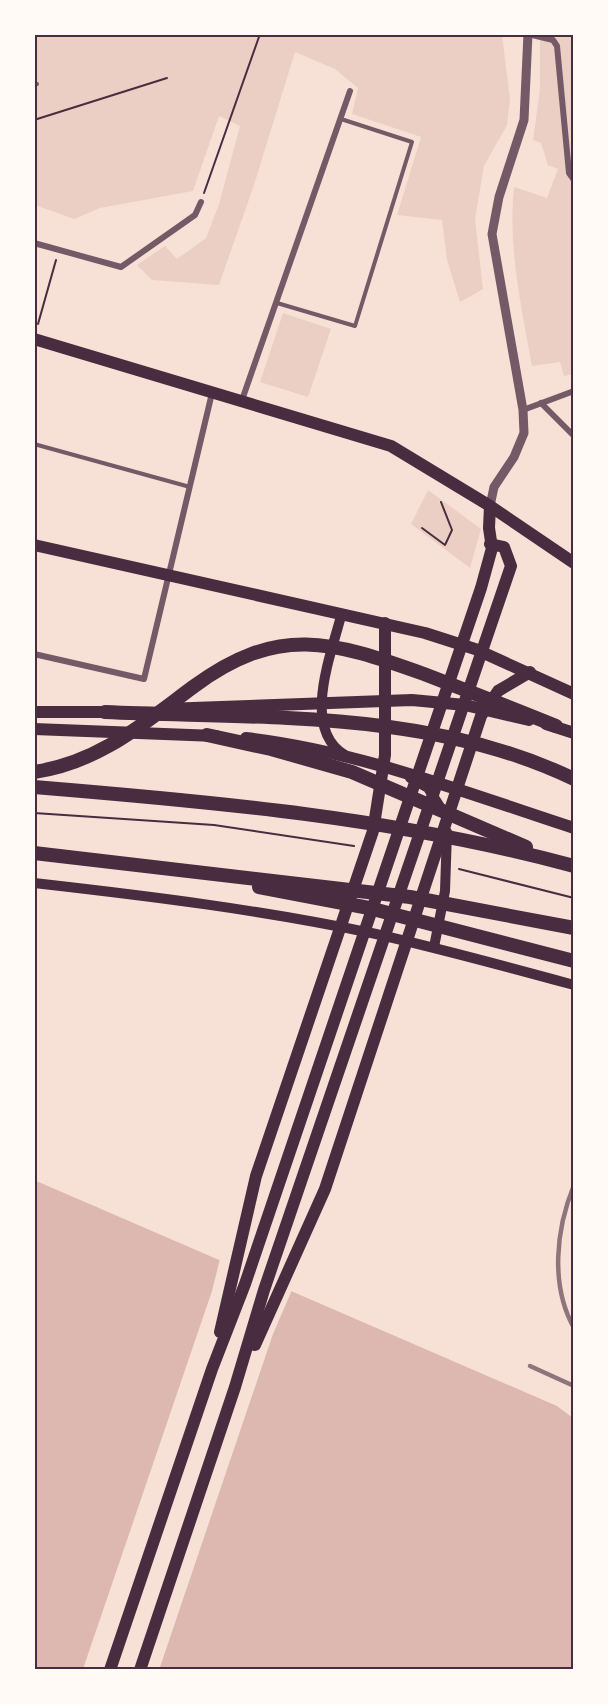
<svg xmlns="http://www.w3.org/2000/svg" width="608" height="1704" viewBox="0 0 608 1704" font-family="Manrope,sans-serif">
  <rect width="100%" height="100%" fill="#f7e1d7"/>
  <!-- green -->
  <g fill="#ebcfc5">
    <polygon points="35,35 502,35 510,99 507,125 484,166 475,219 483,289 460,302 447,260 442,220 397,215 421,137 352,114 358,88 335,69 295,52 254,185 219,285 152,280 137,265 165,246 177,259 206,238 219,204 240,126 219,116 193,191 100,208 74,219 35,205"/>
    <path d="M 540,35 L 573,35 L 573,374 L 564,376 L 560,362 L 532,366 C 521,306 508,247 514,187 L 547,198 L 558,169 L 548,165 L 541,143 L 533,140 L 540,89 Z"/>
    <polygon points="283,313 331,329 308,397 260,382"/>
    <polygon points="428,490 481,529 470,568 411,524"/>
  </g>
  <!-- water -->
  <polygon fill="#dcb8b0" points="34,1180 557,1406 573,1418 573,1669 35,1669"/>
  <!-- pier -->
  <polygon fill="#f7e1d7" points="220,1259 292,1290 273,1334 159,1670 83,1669 212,1291"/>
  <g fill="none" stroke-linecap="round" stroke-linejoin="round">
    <!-- path -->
    <g stroke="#4a2c40" stroke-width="2">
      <polyline points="34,120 167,78"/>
      <polyline points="204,193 260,34"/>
      <polyline points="38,324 56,260"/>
      <polyline points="422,528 445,545 452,530 441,502"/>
      <polyline points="34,813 214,825 354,846"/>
      <polyline points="459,869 574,898"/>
    </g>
    <!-- service -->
    <g stroke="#755966" stroke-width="4">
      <polyline points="34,83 37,84"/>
      <polyline points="277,303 355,326 412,142 341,119"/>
      <polyline points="34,444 190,487"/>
    </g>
    <!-- minor -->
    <g stroke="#755966" stroke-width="6">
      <polyline points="528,34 553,40 557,46 569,173 574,180"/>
      <polyline points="34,243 121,267 195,215 201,202"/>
      <polyline points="242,400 350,91"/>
      <polyline points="541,403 574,436"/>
      <polyline points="523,410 574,391"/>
      <polyline points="34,654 144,679 212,393"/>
    </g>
    <!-- tertiary -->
    <polyline stroke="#755966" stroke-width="9" points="490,506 494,487 514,457 524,433 523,410 492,234 499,197 524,120 528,34"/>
    <!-- secondary -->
    <g stroke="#4a2c40" stroke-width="10">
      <path d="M 341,616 C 331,655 301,729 345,755"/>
      <polyline points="410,778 428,788 444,813"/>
      <path d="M 34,883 C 149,896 263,910 376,934 C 442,949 508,967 574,985"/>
      <polyline points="434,947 445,891 447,832"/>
    </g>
    <!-- primary -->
    <g stroke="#4a2c40" stroke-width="12">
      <polyline points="34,339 391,446 490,506 574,563"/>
      <polyline points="34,545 425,633 475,649 574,694"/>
      <polyline points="220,1332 256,1176 373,831 385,755 385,623"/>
      <polyline points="255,1345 325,1189 481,716 498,691 530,672"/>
      <polyline points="110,1670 212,1369 245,1284 481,588 492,548 489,528 490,506"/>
      <polyline points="140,1670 235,1387 264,1290 511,566 504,547 490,544"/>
    </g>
    <!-- trunk -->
    <g stroke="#4a2c40" stroke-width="12">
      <polyline points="165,709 412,700 465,705 529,720"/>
      <polyline points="34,712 114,712"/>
      <polyline points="546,724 574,733"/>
      <polyline points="34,729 216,736"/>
      <path d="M 246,738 C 359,751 466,793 574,828"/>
    </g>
    <!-- motorway -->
    <g stroke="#4a2c40" stroke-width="14">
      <path d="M 105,712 C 262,719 429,709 574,779"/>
      <polyline points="207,735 271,749 352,772 526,847"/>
      <path d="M 34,772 C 98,763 143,724 193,687 C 278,624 332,641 424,674 C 468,691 512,708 556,726"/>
      <path d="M 34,787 C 217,802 396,818 574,866"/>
      <polyline points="34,853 410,897 574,928"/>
      <polyline points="259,887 369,908 574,961"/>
    </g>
    <!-- rail -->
    <g stroke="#8f747c" stroke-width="4.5">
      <path d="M 574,1185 C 556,1229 550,1285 574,1328"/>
      <polyline points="530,1366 574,1386"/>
    </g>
  </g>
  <!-- border -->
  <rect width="608" height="1704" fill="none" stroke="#fffaf5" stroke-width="72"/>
  <rect x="36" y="36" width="536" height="1632" fill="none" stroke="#4a2c40" stroke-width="2"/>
</svg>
